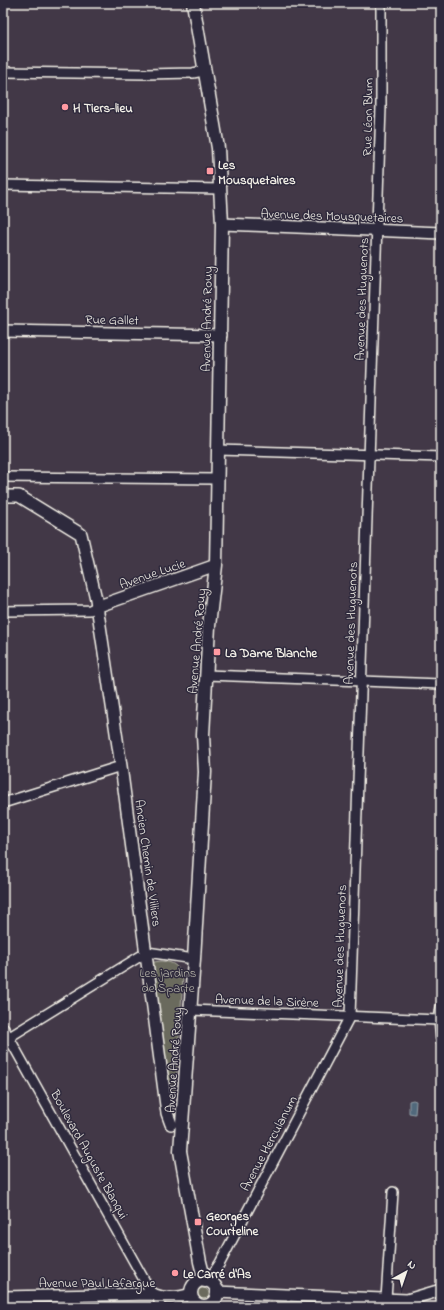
<svg xmlns="http://www.w3.org/2000/svg" width="444" height="1310" viewBox="0 0 444 1310" font-family="'Indie Flower',sans-serif">
  <rect width="100%" height="100%" fill="#423847"/>
  <filter id="ink" filterUnits="userSpaceOnUse"><feTurbulence type="fractalNoise" baseFrequency=".025" numOctaves="2"/><feDisplacementMap in="SourceGraphic" scale="8" xChannelSelector="R" yChannelSelector="G"/><feConvolveMatrix kernelMatrix="1 2 1 2 8 2 1 2 1" color-interpolation-filters="sRGB"/></filter>
  <g filter="url(#ink)">
    <!-- green -->
    <g fill="#6a6b5d" stroke="#afaea2">
      <path d="M 161,961 C 174,962 178,966 183,977 L 175,1096 L 173,1098 L 170,1095 L 153,967 L 154,962 Z"/>
      <circle cx="203" cy="1294" r="6"/>
    </g>
    <!-- water -->
    <polygon fill="#51697c" stroke="#929fa7" points="413,1100 416,1101 415,1114 409,1113 409,1101"/>
    <g fill="none" stroke-linecap="round" stroke-linejoin="round">
      <defs>
        <g id="minor">
          <polyline points="3,72 146,74 193,73 203,71"/>
          <polyline points="3,185 221,189"/>
          <polyline points="218,450 441,457"/>
          <polyline points="3,477 217,479"/>
          <polyline points="3,611 90,610 96,607"/>
          <polyline points="206,675 441,684"/>
          <polyline points="3,803 121,766"/>
          <polyline points="441,1007 439,1020 441,1041"/>
          <polyline points="190,1010 439,1020"/>
          <polyline points="3,1027 152,1294"/>
          <polyline points="3,1041 147,952 194,959"/>
          <polyline points="208,1281 220,1263 350,1016 381,107 381,3"/>
          <polyline points="158,1296 160,1307"/>
          <polyline points="386,1299 393,1192"/>
        </g>
        <g id="tertiary">
          <polyline points="222,224 441,233"/>
          <polyline points="3,331 221,335"/>
          <polyline points="3,496 19,496 81,534 96,599 121,766 167,1113 171,1124"/>
          <polyline points="96,607 216,565"/>
          <polyline points="216,1292 407,1300 441,1290"/>
          <path d="M 3,1297 L 152,1294 C 164,1299 179,1298 191,1294"/>
        </g>
        <g id="secondary">
          <polyline points="193,3 218,148 222,224 216,565 209,626 203,735 205,772 194,959 180,1151 200,1262 205,1281"/>
          <circle cx="204" cy="1293" r="13"/>
        </g>
      </defs>
      <!-- minor casing -->
      <use href="#minor" stroke="#f4f1e8" stroke-width="12"/>
      <!-- tertiary casing -->
      <use href="#tertiary" stroke="#f4f1e8" stroke-width="14"/>
      <!-- secondary casing -->
      <use href="#secondary" stroke="#f4f1e8" stroke-width="15"/>
      <!-- minor -->
      <use href="#minor" stroke="#2f2a3d" stroke-width="9"/>
      <!-- tertiary -->
      <use href="#tertiary" stroke="#2f2a3d" stroke-width="11"/>
      <!-- secondary -->
      <use href="#secondary" stroke="#2f2a3d" stroke-width="12"/>
    </g>
  </g>
  <!-- markers -->
  <g fill="#ff9aa2" stroke="#2f2a3d" stroke-width="1.5">
    <circle cx="65" cy="107" r="4"/>
    <rect x="206" y="167" width="8" height="8" rx="2"/>
    <rect x="213" y="648" width="8" height="8" rx="2"/>
    <rect x="194" y="1218" width="8" height="8" rx="2"/>
    <circle cx="175" cy="1273" r="4"/>
  </g>
  <g text-anchor="middle" stroke-width="3" stroke-linejoin="round" paint-order="stroke">
    <!-- poi labels -->
    <g font-size="13" font-weight="bold" fill="#f4f1e8" stroke="#2f2a3d" text-anchor="start">
      <text x="73" y="112">H Tiers-lieu</text>
      <text x="218" y="169">Les<tspan x="218" dy="15">Mousquetaires</tspan></text>
      <text x="225" y="657">La Dame Blanche</text>
      <text x="206" y="1220">Georges<tspan x="206" dy="15">Courteline</tspan></text>
      <text x="183" y="1278">Le Carré d'As</text>
    </g>
    <!-- street labels -->
    <g font-size="13" fill="#f4f1e8" stroke="#2f2a3d">
      <text transform="translate(367 117) rotate(-89)" y="5">Rue Léon Blum</text>
      <text transform="translate(332 215) rotate(2)" y="5">Avenue des Mousquetaires</text>
      <text transform="translate(361 299) rotate(-88)" y="5">Avenue des Huguenots</text>
      <text transform="translate(112 319) rotate(1)" y="5">Rue Gallet</text>
      <text transform="translate(206 319) rotate(-89)" y="5">Avenue André Rouy</text>
      <text transform="translate(152 573) rotate(-19)" y="5">Avenue Lucie</text>
      <text transform="translate(350 623) rotate(-88)" y="5">Avenue des Huguenots</text>
      <text transform="translate(196 641) rotate(-85)" y="5">Avenue André Rouy</text>
      <text transform="translate(149 863) rotate(82)" y="5">Ancien Chemin de Villiers</text>
      <text transform="translate(339 946) rotate(-88)" y="5">Avenue des Huguenots</text>
      <text transform="translate(267 1000) rotate(2)" y="5">Avenue de la Sirène</text>
      <text transform="translate(173 1060) rotate(-86)" y="5">Avenue André Rouy</text>
      <text transform="translate(268 1143) rotate(-62)" y="5">Avenue Herculanum</text>
      <text transform="translate(90 1154) rotate(61)" y="5">Boulevard Auguste Blanqui</text>
      <text x="97" y="1287">Avenue Paul Lafargue</text>
    </g>
    <!-- park labels -->
    <g font-size="13" fill="#b6b5a9" stroke="#2f2a3d">
      <text x="168" y="977">Les jardins<tspan x="168" dy="15">de Sparte</tspan></text>
    </g>
  </g>
  <!-- margin -->
  <rect width="444" height="1310" fill="none" stroke="#2f2a3d" stroke-width="16"/>
  <rect x="8" y="8" width="428" height="1294" fill="none" stroke="#f4f1e8" stroke-width="1.5" filter="url(#ink)"/>
  <!-- north arrow -->
  <g transform="translate(406 1272) rotate(40)" stroke="#2f2a3d" stroke-width="3" paint-order="stroke">
  <path d="M0-3L7 15L0 10L-7 15Z" fill="#f4f1e8"/>
  <text y="-6" font-size="11" font-weight="bold" text-anchor="middle" fill="#f4f1e8">N</text>
  </g>
</svg>
